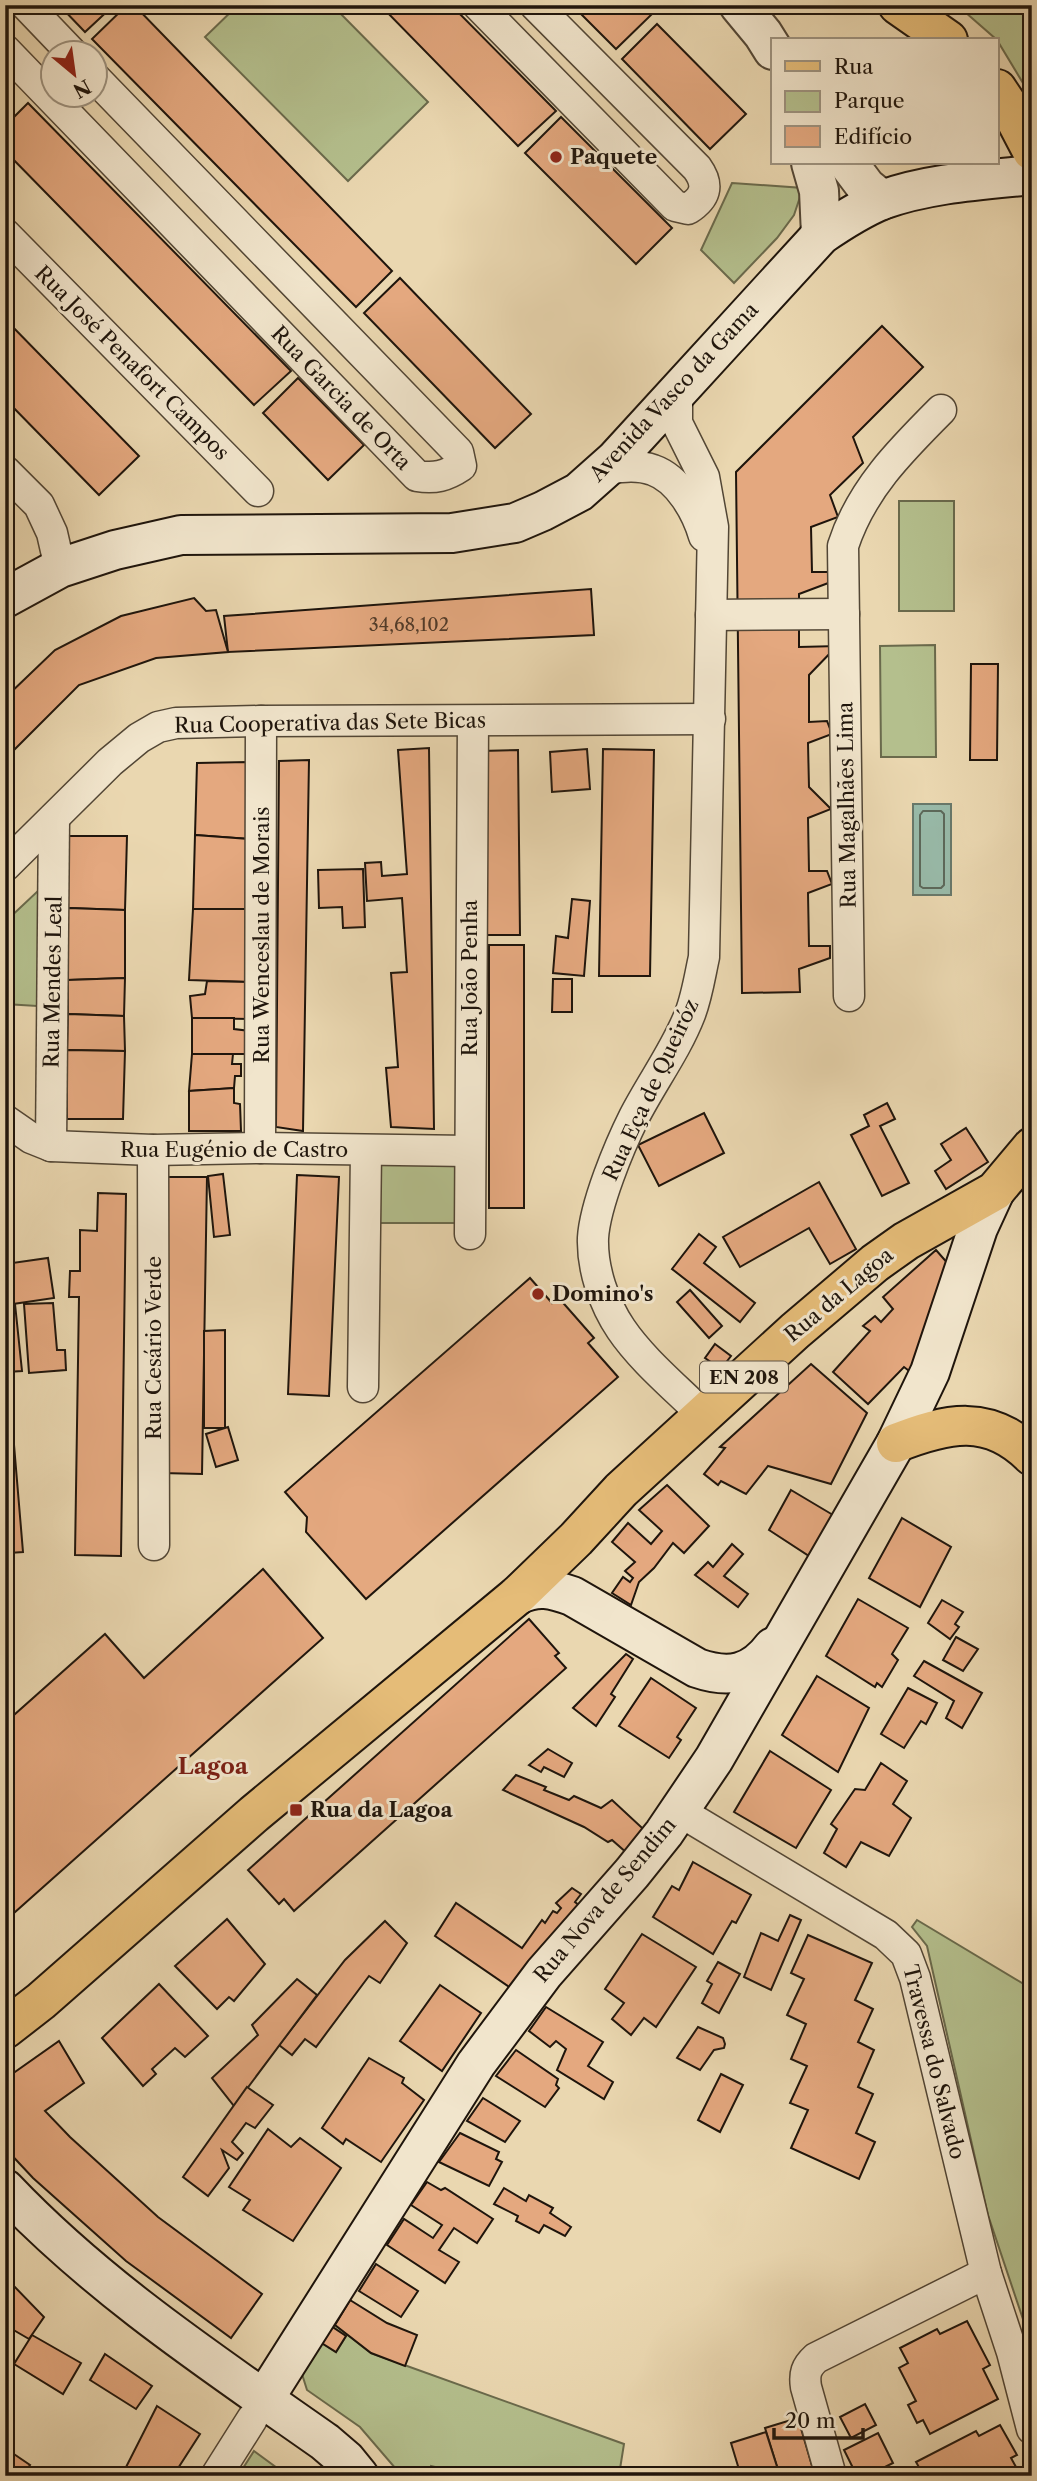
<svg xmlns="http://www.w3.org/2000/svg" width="1037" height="2481" viewBox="0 0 1037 2481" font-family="'Libre Caslon Text',serif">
  <rect width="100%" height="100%" fill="#ead7b0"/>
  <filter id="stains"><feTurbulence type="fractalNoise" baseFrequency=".00286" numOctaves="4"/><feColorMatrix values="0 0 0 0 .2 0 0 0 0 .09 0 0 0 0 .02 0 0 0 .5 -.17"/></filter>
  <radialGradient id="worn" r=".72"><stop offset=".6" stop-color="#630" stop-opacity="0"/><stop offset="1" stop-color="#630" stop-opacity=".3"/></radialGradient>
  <!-- green -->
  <g fill="#b4bf8d" stroke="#6a6a4c" stroke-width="2">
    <polygon points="238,5 332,5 428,102 348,181 205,37"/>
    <polygon points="957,5 1032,5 1032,98 997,40"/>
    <polygon points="732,183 803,188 794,215 777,238 734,283 701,250"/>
    <rect x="899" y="501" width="55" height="110"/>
    <polygon points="935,645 936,757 881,757 880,646"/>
    <polygon points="40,889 37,1006 5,1004 5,922"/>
    <rect x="379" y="1163" width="78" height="60"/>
    <polygon points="917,1920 1032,1989 1032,2346 988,2215 927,1946 912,1927"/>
    <polygon points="335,2325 371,2353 624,2444 620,2469 622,2476 471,2476 431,2466 428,2476 402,2476 360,2427 307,2390 302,2374 320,2342 336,2352 346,2336 333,2327"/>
    <polygon points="254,2451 288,2476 238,2476"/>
  </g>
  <!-- water -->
  <rect fill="#98baa9" stroke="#68786a" stroke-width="2" x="913" y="804" width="38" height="91"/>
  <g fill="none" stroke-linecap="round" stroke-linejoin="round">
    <!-- shore -->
    <polygon stroke="#5c685a" stroke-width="2" points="923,811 941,811 944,814 944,885 941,888 923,888 920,886 920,815"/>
  </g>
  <!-- building -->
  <g fill="#e4a87f" stroke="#1f150c" stroke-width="2">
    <polygon points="59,5 114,5 85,32"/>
    <polygon points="127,5 134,5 392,271 356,307 92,39"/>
    <polygon points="380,5 451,5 556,111 518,146"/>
    <polygon points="572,5 642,5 651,15 616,49"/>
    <polygon points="657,24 746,114 710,149 622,59"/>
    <polygon points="28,103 291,371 254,405 5,151 5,126"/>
    <polygon points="561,117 672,228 636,264 525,153"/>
    <polygon points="400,278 531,414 495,448 364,313"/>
    <polygon points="5,319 139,456 99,495 5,399"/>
    <polygon points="882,326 923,367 853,437 863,463 830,495 838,517 811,527 812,572 831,572 831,582 799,594 799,647 837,646 809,675 809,722 827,721 832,734 808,743 809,787 831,809 808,818 809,871 827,871 832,884 808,893 809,946 830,946 830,958 799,969 800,992 742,993 736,472"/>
    <polygon points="298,378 364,445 328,480 263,413"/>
    <polygon points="591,589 594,635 228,652 224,616"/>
    <polygon points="194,598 206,611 216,610 228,652 156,658 79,685 5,759 5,698 55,650 121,616"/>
    <polygon points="971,664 998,664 997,760 970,760"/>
    <polygon points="429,748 434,1129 391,1127 386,1068 398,1067 391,973 407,972 402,898 367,901 365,863 381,862 382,876 407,874 398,750"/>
    <polygon points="587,749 590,789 552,792 550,752"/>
    <polygon points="603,749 654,750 650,976 599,976"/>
    <polygon points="518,750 520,935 482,935 481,751"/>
    <polygon points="309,760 303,1131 276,1127 279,761"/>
    <polygon points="248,762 249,839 195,835 197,763"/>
    <polygon points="195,835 249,839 249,909 193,909"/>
    <polygon points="68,836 127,836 125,910 68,908"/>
    <polygon points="363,869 365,927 343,928 342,907 319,908 318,870"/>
    <polygon points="572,899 590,901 584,976 553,973 556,936 568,938"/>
    <polygon points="68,908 125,910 125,978 68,980"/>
    <polygon points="193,909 249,909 249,982 189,980"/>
    <rect x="489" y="945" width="35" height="263"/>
    <polygon points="125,978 124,1016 68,1014 68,980"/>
    <polygon points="553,979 572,979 572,1012 552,1012"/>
    <polygon points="207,981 249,982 250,1019 192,1018 190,996 205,994"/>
    <polygon points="68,1014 124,1016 125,1051 67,1050"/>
    <polygon points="192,1018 234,1018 234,1029 250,1031 250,1054 192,1054"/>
    <polygon points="67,1050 125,1051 123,1119 67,1119"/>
    <polygon points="192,1054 233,1054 232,1064 241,1064 241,1076 235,1076 234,1088 189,1091"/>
    <polygon points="234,1088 234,1103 240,1104 241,1131 189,1131 189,1091"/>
    <polygon points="887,1103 895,1119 880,1126 909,1183 882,1196 851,1135 869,1126 864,1115"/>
    <polygon points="704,1113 724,1153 659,1186 638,1145"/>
    <polygon points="966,1128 988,1162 946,1189 935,1171 951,1160 941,1144"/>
    <polygon points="223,1174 230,1235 214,1237 208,1176"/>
    <polygon points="297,1175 339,1177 329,1396 288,1394"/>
    <polygon points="167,1177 207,1177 202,1474 162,1473"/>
    <polygon points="819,1182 856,1249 830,1264 809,1228 740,1267 723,1237"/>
    <polygon points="98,1193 126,1194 121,1556 75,1555 79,1297 69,1297 70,1271 80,1271 80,1230 97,1231"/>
    <polygon points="699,1234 716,1247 704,1263 755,1303 740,1322 672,1269"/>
    <polygon points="936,1250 957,1274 921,1380 904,1367 868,1404 833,1372 870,1331 863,1326 875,1316 881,1322 893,1309 883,1297"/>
    <polygon points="48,1258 54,1298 6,1305 5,1264"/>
    <polygon points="530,1278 552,1303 558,1297 594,1338 588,1343 618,1377 366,1599 306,1532 307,1517 285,1492"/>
    <polygon points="690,1290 722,1326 709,1338 677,1302"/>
    <polygon points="53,1303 57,1350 65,1350 66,1370 29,1373 24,1304"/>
    <polygon points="15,1304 22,1371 7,1372 5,1305"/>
    <polygon points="225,1330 225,1428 204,1428 204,1331"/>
    <polygon points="715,1344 731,1356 721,1369 705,1358"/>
    <polygon points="811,1364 867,1413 831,1484 768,1466 746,1494 721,1481 718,1485 704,1474 725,1448 720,1447"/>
    <polygon points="5,1421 12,1421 23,1552 9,1553 5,1511"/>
    <polygon points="228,1427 238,1460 216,1467 206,1434"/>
    <polygon points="667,1485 709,1526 684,1553 673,1543 654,1568 639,1582 631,1605 612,1593 623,1577 630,1582 633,1578 625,1571 635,1562 612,1542 628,1523 651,1544 662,1531 639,1510"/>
    <polygon points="791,1490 833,1515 809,1556 769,1530"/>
    <polygon points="902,1518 951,1547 920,1607 869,1578"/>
    <polygon points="732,1544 743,1554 724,1576 748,1594 738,1607 695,1575 708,1562 713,1567"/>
    <polygon points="263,1569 323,1638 5,1921 5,1723 105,1634 144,1678"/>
    <polygon points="858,1599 908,1628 892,1654 898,1660 882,1687 877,1683 875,1687 826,1656"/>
    <polygon points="942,1600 963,1612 955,1624 959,1627 950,1639 928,1623"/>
    <polygon points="529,1619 559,1653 555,1656 566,1668 294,1911 284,1899 279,1904 248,1870"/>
    <polygon points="956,1637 978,1649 963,1671 943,1660"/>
    <polygon points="626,1654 633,1659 611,1694 615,1697 596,1726 573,1708"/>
    <polygon points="924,1661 982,1693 962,1728 946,1718 954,1701 914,1676"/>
    <polygon points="817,1676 869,1708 838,1772 782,1735"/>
    <polygon points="651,1678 696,1708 677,1737 681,1740 669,1758 619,1726"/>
    <polygon points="908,1688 937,1703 926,1724 921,1721 904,1748 881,1734"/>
    <polygon points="548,1749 572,1763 564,1777 544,1767 541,1772 529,1765"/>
    <polygon points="770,1751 831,1790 796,1848 734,1812"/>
    <polygon points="881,1763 907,1781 893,1804 911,1818 889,1856 861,1842 846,1867 824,1853 837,1829 831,1824 855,1789 865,1790"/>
    <polygon points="516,1775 546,1787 544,1790 569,1800 574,1796 601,1808 612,1800 654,1839 635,1860 612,1840 608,1842 584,1827 503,1790"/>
    <polygon points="693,1862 751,1895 736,1923 732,1921 713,1954 653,1917 672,1886 679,1890"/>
    <polygon points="572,1888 581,1894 575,1902 585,1910 521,1995 435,1936 456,1903 522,1948 542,1920 545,1923 553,1911 557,1913 561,1908 556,1903"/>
    <polygon points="790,1915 801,1920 771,1990 744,1977 761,1933 778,1941"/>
    <polygon points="227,1919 265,1964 234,2001 229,1997 217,2009 175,1966"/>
    <polygon points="385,1921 407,1943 380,1983 369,1976 316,2047 305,2039 292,2055 279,2045 345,1960"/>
    <polygon points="642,1934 696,1967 656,2027 644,2018 631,2035 612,2019 624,2003 605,1989"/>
    <polygon points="808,1935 872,1963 855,2000 873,2009 858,2042 874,2050 858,2087 873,2094 856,2133 875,2142 859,2179 791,2148 808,2110 790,2103 807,2066 791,2059 806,2024 787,2015 804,1979 791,1973"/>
    <polygon points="718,1962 740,1974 719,2013 702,2003 712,1984 707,1981"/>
    <polygon points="297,1979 317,1995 234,2106 212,2078 258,2035 252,2025"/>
    <polygon points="159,1984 208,2036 185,2057 175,2048 152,2069 156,2074 143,2086 102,2038"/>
    <polygon points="440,1985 481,2013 442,2071 400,2041"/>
    <polygon points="546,2007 603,2042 588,2066 613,2082 604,2099 557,2070 566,2049 556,2041 550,2047 529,2031"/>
    <polygon points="698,2027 723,2038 725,2044 724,2048 714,2050 700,2070 677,2058"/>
    <polygon points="59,2041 84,2083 45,2111 70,2137 158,2217 262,2294 231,2338 126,2261 33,2178 5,2148 5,2079"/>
    <polygon points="516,2050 558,2079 556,2085 559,2088 545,2107 496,2076"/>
    <polygon points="369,2058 404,2078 402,2083 424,2100 381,2162 346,2139 343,2144 322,2128"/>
    <polygon points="721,2074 743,2085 720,2132 698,2120"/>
    <polygon points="247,2087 273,2105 255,2128 246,2123 232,2142 243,2153 237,2160 222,2150 229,2168 208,2196 183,2177"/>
    <polygon points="483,2098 520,2121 505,2142 467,2121"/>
    <polygon points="268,2129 291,2147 300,2138 341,2168 293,2241 243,2210 250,2200 229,2187"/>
    <polygon points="460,2133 499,2152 496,2159 502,2162 489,2186 439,2162"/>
    <polygon points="427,2182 441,2190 445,2188 493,2219 477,2243 454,2228 439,2250 459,2262 445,2283 387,2245 404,2219 433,2238 442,2225 411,2205"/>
    <polygon points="504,2188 526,2201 529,2195 553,2208 550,2213 571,2227 565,2236 544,2225 539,2233 516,2221 518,2216 494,2204"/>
    <polygon points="376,2264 418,2291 401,2317 359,2291"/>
    <polygon points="5,2280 9,2281 44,2317 29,2339 5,2325"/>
    <polygon points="350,2300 387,2323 417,2335 405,2366 371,2353 335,2325"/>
    <polygon points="967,2321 990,2365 983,2369 998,2399 930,2434 923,2420 917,2423 908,2405 916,2401 899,2368 908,2363 900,2348 937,2329 940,2334"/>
    <polygon points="331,2326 346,2336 336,2352 320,2342"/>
    <polygon points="32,2335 81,2363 63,2394 14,2364"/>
    <polygon points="105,2354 152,2386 136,2409 90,2380"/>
    <polygon points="865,2404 876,2425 851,2438 840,2417"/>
    <polygon points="157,2406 200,2434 173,2476 123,2476 122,2475"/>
    <polygon points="791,2420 792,2427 800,2425 815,2476 780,2476 765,2428"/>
    <polygon points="1000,2425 1017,2455 1011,2458 1021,2476 924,2476 916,2462 976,2431 979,2436"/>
    <polygon points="766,2432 780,2476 741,2476 731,2443"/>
    <polygon points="878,2433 893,2463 867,2476 857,2476 844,2450"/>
    <polygon points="5,2448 30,2465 25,2472 30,2476 5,2476"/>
  </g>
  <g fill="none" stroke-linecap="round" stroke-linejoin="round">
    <defs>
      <g id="minor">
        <polyline points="26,5 71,52"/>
        <path d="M 478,5 L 675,206 L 688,209 C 705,198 710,186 697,168 L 535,5"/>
        <path d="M 5,50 L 417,476 C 435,479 446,476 461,466 L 458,452 L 94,77"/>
        <polyline points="5,234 258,491"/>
        <path d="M 677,392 L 677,423 L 704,477 L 713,527 L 704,957 C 700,975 697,996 690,1014 C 676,1050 652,1082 634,1117 C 619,1147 595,1205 593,1238 C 592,1269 604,1304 621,1329 C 642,1360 675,1387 702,1414"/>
        <path d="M 604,469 C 620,467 637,464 653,470 C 679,479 697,512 704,536"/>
        <polyline points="5,471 39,505 52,533 60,568"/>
        <polyline points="711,615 844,614"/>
        <polyline points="5,866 110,762 139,738 158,727 176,723 261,721 710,719"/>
        <path d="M 849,996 L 843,546 C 861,490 900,451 941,410"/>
        <polyline points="5,1120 31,1138 51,1146 153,1150 260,1148 469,1151"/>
        <polyline points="51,1146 54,818"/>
        <polyline points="260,1148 261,721"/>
        <polyline points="153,1150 154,1545"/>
        <polyline points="470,1234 473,721"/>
        <polyline points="363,1387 366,1151"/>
        <polyline points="679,1811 886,1935 906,1954 915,1978 986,2273 1012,2352 1032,2429"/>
        <polyline points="216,2476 252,2419"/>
        <path d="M 831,2476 L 806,2387 C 804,2374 806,2367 816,2358 L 986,2273"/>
      </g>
      <g id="tertiary">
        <polyline points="739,5 763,34 773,50"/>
        <polyline points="811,163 819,191 821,235"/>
        <polyline points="848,163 866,187 882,200"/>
      </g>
      <g id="secondary">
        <path d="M 5,598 L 60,568 L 115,550 L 181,535 L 452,533 L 515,523 L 543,511 L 579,492 L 615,460 L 821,235 C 840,222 860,209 882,200 C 929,183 983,180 1032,175"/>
        <path d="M 518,1595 C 538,1585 552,1589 572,1596 L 697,1668 C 729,1679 752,1675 773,1647"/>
        <path d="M 5,2189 C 99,2288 214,2364 325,2442 L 346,2460 L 359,2476"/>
        <polyline points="264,2399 476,2064 544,1973 632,1873 664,1833 714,1759 896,1443 930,1372 978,1228 995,1191"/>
      </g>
      <polyline id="primary" points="5,2029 41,2001 254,1814 518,1595 576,1539 621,1490 795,1331 875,1263 906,1241 995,1191 1032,1147"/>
      <g id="motorway">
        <polyline points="898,5 948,40"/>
        <polyline points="997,89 1009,107 1032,151"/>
        <path d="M 896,1443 C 947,1423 989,1413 1032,1456"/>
      </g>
    </defs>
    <!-- minor casing -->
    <use href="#minor" stroke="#524635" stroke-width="33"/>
    <!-- tertiary casing -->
    <use href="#tertiary" stroke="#524635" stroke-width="42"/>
    <!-- secondary casing -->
    <use href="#secondary" stroke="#1f150c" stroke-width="42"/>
    <!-- primary casing -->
    <use href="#primary" stroke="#1f150c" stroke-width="42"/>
    <!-- motorway casing -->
    <use href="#motorway" stroke="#1f150c" stroke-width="42"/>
    <!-- minor -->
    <use href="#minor" stroke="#f1e5cc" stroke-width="30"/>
    <!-- tertiary -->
    <use href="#tertiary" stroke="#f1e5cc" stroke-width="38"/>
    <!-- secondary -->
    <use href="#secondary" stroke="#f1e5cc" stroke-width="38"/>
    <!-- primary -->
    <use href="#primary" stroke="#e5bc78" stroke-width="38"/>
    <!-- motorway -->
    <use href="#motorway" stroke="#e5bc78" stroke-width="38"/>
  </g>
  <!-- markers -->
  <g fill="#8f2418" stroke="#f1e5cc" stroke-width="2.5">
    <circle cx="556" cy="157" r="7"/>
    <circle cx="538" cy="1294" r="7"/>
    <rect x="289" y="1803" width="14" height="14" rx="3.5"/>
  </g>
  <g text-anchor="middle" stroke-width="6" stroke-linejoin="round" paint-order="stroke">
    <!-- number labels -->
    <g font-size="18" fill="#503a29">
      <text x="409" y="631">34,68,102</text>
    </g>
    <!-- shield labels -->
    <rect fill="#f1e5cc" stroke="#5e5346" stroke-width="2" x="700" y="1361.5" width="88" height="31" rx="5"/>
    <g font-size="19" font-weight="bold" fill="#1f150c">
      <text x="744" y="1384">EN 208</text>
    </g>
    <!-- poi labels -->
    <g font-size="21" font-weight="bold" fill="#1f150c" stroke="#f1e5cc" text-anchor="start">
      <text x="570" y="164">Paquete</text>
      <text x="552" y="1301">Domino's</text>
      <text x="310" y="1817">Rua da Lagoa</text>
    </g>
    <!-- street labels -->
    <g font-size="21" fill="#1f150c" stroke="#f1e5cc">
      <text transform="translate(132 363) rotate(45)" y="7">Rua José Penafort Campos</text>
      <text transform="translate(674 392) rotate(-47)" y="7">Avenida Vasco da Gama</text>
      <text transform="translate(341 398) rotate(46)" y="7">Rua Garcia de Orta</text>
      <text transform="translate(330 723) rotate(-1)" y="7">Rua Cooperativa das Sete Bicas</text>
      <text transform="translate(847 805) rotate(-91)" y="7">Rua Magalhães Lima</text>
      <text transform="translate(262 935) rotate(-90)" y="7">Rua Wenceslau de Morais</text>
      <text transform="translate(470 978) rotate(-90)" y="7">Rua João Penha</text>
      <text transform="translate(53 982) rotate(-89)" y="7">Rua Mendes Leal</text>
      <text transform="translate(651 1090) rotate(-65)" y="7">Rua Eça de Queiróz</text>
      <text x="234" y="1157">Rua Eugénio de Castro</text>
      <text transform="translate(839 1295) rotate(-40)" y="7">Rua da Lagoa</text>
      <text transform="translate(154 1348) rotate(-90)" y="7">Rua Cesário Verde</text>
      <text transform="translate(605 1900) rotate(-50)" y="7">Rua Nova de Sendim</text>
      <text transform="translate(934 2062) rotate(76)" y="7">Travessa do Salvado</text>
    </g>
    <!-- neighbourhood labels -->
    <g font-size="23" font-weight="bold" fill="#7a1f14" stroke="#f1e5cc">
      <text x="213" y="1774">Lagoa</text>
    </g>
  </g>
  <!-- margin -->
  <rect width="1037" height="2481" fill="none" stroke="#ead7b0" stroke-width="28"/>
  <rect x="7" y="7" width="1023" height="2467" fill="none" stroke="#1f150c" stroke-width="3.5"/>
  <rect x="14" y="14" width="1009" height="2453" fill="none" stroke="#1f150c" stroke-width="2"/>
  <!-- legend -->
  <rect x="771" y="38" width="228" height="126" fill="#f1e5cc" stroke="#9d927f" stroke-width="2"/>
  <rect x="785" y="61" width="35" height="10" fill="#e5bc78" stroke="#9d927f" stroke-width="2"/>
  <text x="834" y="74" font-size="21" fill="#1f150c">Rua</text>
  <rect x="785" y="91" width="35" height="21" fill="#b4bf8d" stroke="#9d927f" stroke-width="2"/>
  <text x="834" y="108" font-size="21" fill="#1f150c">Parque</text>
  <rect x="785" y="126" width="35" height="21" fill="#e4a87f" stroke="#9d927f" stroke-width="2"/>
  <text x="834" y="144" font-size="21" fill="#1f150c">Edifício</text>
  <!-- north arrow -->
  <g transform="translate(74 74) rotate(151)"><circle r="33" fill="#f1e5cc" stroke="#9d927f" stroke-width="2"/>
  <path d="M0-5L12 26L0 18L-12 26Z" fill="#8f2418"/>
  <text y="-10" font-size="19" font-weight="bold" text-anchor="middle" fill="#1f150c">N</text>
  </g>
  <!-- scale -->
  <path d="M774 2428v10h89v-10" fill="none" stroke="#1f150c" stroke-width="3.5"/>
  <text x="785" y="2428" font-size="21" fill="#1f150c" stroke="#f1e5cc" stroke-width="5" paint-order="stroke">20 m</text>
  <rect width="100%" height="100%" filter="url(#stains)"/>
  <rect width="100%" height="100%" fill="url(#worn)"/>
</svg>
